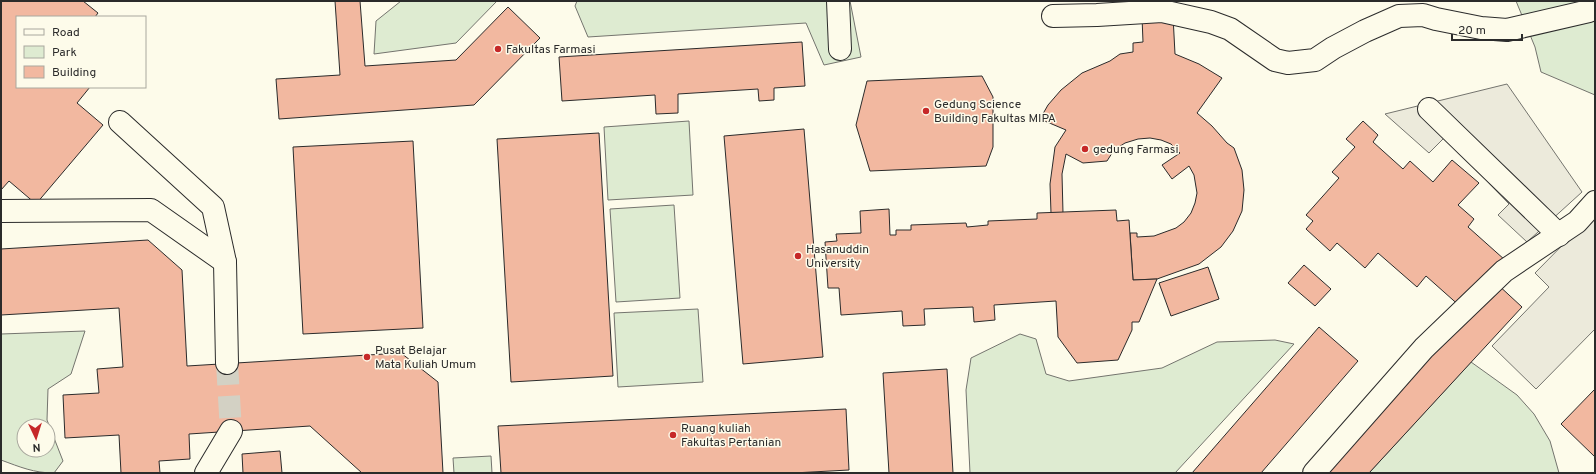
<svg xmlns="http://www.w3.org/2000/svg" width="1596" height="474" viewBox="0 0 1596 474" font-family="Overpass,sans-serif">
  <rect width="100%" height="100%" fill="#fdfbea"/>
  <!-- green -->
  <g fill="#deebd1" stroke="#74746e" fill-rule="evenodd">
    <polygon points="401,1 497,1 456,43 374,54 376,21"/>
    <polygon points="577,1 850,1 861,57 824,65 806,23 588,37 575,6"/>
    <polygon points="1516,1 1595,1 1595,95 1541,72 1535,47"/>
    <polygon points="689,121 693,195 608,200 604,127"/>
    <polygon points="674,205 680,298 616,302 610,209"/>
    <polygon points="698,309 703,382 618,387 614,313"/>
    <path d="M 85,331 L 71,374 L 48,389 L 47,420 L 63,461 L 54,473 C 34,473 20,467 1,460 L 1,334 ZM 24,426 L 48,426 L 48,450 L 24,450 Z"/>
    <polygon points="1020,334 1036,339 1046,374 1069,381 1162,368 1217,342 1275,340 1294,344 1175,473 970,473 966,390 971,358"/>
    <polygon points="1471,362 1517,395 1534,414 1550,441 1559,473 1369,473"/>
    <polygon points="491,456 492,473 454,473 453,458"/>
  </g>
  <!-- parking -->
  <g fill="#eceadb" stroke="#74746e">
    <polygon points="1507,84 1582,192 1527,242 1498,215 1509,204 1445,137 1429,153 1385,114"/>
    <polygon points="1595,212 1595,329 1536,389 1492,346 1549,287 1535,273"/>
  </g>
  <!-- building -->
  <g fill="#f2b8a0" stroke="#2b2b2b">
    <polygon points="1,1 83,1 98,13 95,17 17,17 17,87 90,87 77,103 103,125 36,204 9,181 1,190"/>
    <polygon points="335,1 360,1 365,66 456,60 508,7 540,38 474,105 279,119 276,79 340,75"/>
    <polygon points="1173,16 1175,54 1199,64 1222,78 1197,113 1212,126 1227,143 1234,148 1242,170 1244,190 1242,211 1233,231 1221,247 1199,264 1157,279 1133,280 1130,233 1137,233 1137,237 1154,236 1176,228 1184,222 1191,213 1195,203 1197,193 1194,175 1189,166 1172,179 1162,165 1180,153 1171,144 1161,140 1150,138 1138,139 1125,143 1114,150 1107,161 1083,163 1066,154 1062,174 1063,213 1051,213 1050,184 1055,147 1066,130 1040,119 1048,105 1061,90 1082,73 1110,61 1120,54 1133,52 1133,43 1143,42 1142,17"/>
    <polygon points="802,42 805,86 774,88 774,100 759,101 758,89 678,94 678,113 656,114 655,95 562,101 559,57"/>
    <polygon points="982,76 993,97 993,147 986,166 870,171 856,125 867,81"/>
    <polygon points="1363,121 1378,135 1373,142 1403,169 1410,161 1433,182 1452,160 1479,183 1458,205 1474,219 1468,227 1505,260 1462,308 1426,276 1417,287 1378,253 1365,268 1337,243 1330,251 1306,229 1313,221 1306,215 1339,178 1332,172 1355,147 1346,139"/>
    <polygon points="804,129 823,357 743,364 724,136"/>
    <polygon points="599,133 613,376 511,382 497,139"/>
    <polygon points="413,141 423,328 303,334 293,147"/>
    <polygon points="889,209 890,235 896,235 896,230 911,230 911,225 966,223 967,227 988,225 988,221 1037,219 1037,213 1116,210 1117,221 1129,220 1133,280 1157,279 1139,322 1132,322 1132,330 1118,360 1077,363 1058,337 1056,301 994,305 995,320 974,322 973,307 924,309 925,325 903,326 902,311 841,315 839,288 828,288 825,242 837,241 836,234 861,233 860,211"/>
    <polygon points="148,240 182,270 187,366 401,353 438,382 443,473 362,473 310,426 189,434 190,459 159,461 160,473 121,473 119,435 65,438 63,395 99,393 97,369 123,367 119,308 1,315 1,249"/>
    <polygon points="1304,265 1331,289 1315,306 1288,283"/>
    <polygon points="1208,267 1219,299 1171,316 1159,283"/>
    <polygon points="1496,283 1522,307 1369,473 1322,473"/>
    <polygon points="1319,327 1358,361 1261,473 1192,473"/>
    <polygon points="947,369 953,473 889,473 883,373"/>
    <polygon points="1595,389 1595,457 1561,424"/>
    <polygon points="846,409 849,470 793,473 501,473 498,426"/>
    <polygon points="280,451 282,473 243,473 242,454"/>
  </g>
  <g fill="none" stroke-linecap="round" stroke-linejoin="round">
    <!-- minor-tunnel -->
    <polyline stroke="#d3d1c4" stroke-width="22" stroke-dasharray="22 11" stroke-linecap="butt" points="227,363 231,431"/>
    <defs>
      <g id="minor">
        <polyline points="838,1 840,49"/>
        <polyline points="1053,16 1097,15 1162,11 1211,22 1230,29 1275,60 1288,63 1315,60 1333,48 1365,31 1399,16 1423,15 1436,19 1481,28 1507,30 1589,11 1595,8"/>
        <polyline points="1429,109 1559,235"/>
        <polyline points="120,122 213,207 225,262 227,363"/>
        <polyline points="1,211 151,210 225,262"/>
        <polyline points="206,473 231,431"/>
        <polyline points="1314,473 1424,348 1504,271 1577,222 1595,202"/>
      </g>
    </defs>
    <!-- minor casing -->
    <use href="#minor" stroke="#2b2b2b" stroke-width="24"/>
    <!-- minor -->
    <use href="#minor" stroke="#fdfbea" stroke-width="22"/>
  </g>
  <!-- markers -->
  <g fill="#c62828" stroke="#fdfbea" stroke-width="1.5">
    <circle cx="498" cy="49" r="4"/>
    <circle cx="926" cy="111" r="4"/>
    <circle cx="1085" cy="149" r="4"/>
    <circle cx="798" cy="256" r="4"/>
    <circle cx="367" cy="357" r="4"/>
    <circle cx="673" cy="435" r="4"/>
  </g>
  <g text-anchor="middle" stroke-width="3" stroke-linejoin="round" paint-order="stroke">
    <!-- poi labels -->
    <g font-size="12" fill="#2b2b2b" stroke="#fdfbea" text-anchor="start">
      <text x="506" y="53">Fakultas Farmasi</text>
      <text x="934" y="108">Gedung Science<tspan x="934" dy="14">Building Fakultas MIPA</tspan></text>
      <text x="1093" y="153">gedung Farmasi</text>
      <text x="806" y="253">Hasanuddin<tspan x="806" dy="14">University</tspan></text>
      <text x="375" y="354">Pusat Belajar<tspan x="375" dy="14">Mata Kuliah Umum</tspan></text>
      <text x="681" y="432">Ruang kuliah<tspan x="681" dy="14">Fakultas Pertanian</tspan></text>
    </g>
  </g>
  <!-- border -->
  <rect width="1596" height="474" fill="none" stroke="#2b2b2b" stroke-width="4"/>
  <!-- legend -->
  <rect x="16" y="16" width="130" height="72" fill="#fdfbea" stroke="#a9a89e"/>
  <rect x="24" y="29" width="20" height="6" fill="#fdfbea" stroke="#a9a89e"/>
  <text x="52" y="36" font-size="12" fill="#2b2b2b">Road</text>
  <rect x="24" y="46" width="20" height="12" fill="#deebd1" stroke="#a9a89e"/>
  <text x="52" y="56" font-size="12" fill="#2b2b2b">Park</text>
  <rect x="24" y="66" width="20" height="12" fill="#f2b8a0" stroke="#a9a89e"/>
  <text x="52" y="76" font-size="12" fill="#2b2b2b">Building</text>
  <!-- north arrow -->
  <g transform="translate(36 438) rotate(176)"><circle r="19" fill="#fdfbea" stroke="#a9a89e"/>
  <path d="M0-3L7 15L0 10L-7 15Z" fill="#c62828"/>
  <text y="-6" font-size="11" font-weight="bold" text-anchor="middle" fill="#2b2b2b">N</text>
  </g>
  <!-- scale -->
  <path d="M1452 34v6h70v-6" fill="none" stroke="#2b2b2b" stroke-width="2"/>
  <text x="1458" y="34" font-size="12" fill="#2b2b2b" stroke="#fdfbea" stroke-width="3" paint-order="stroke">20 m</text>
</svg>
